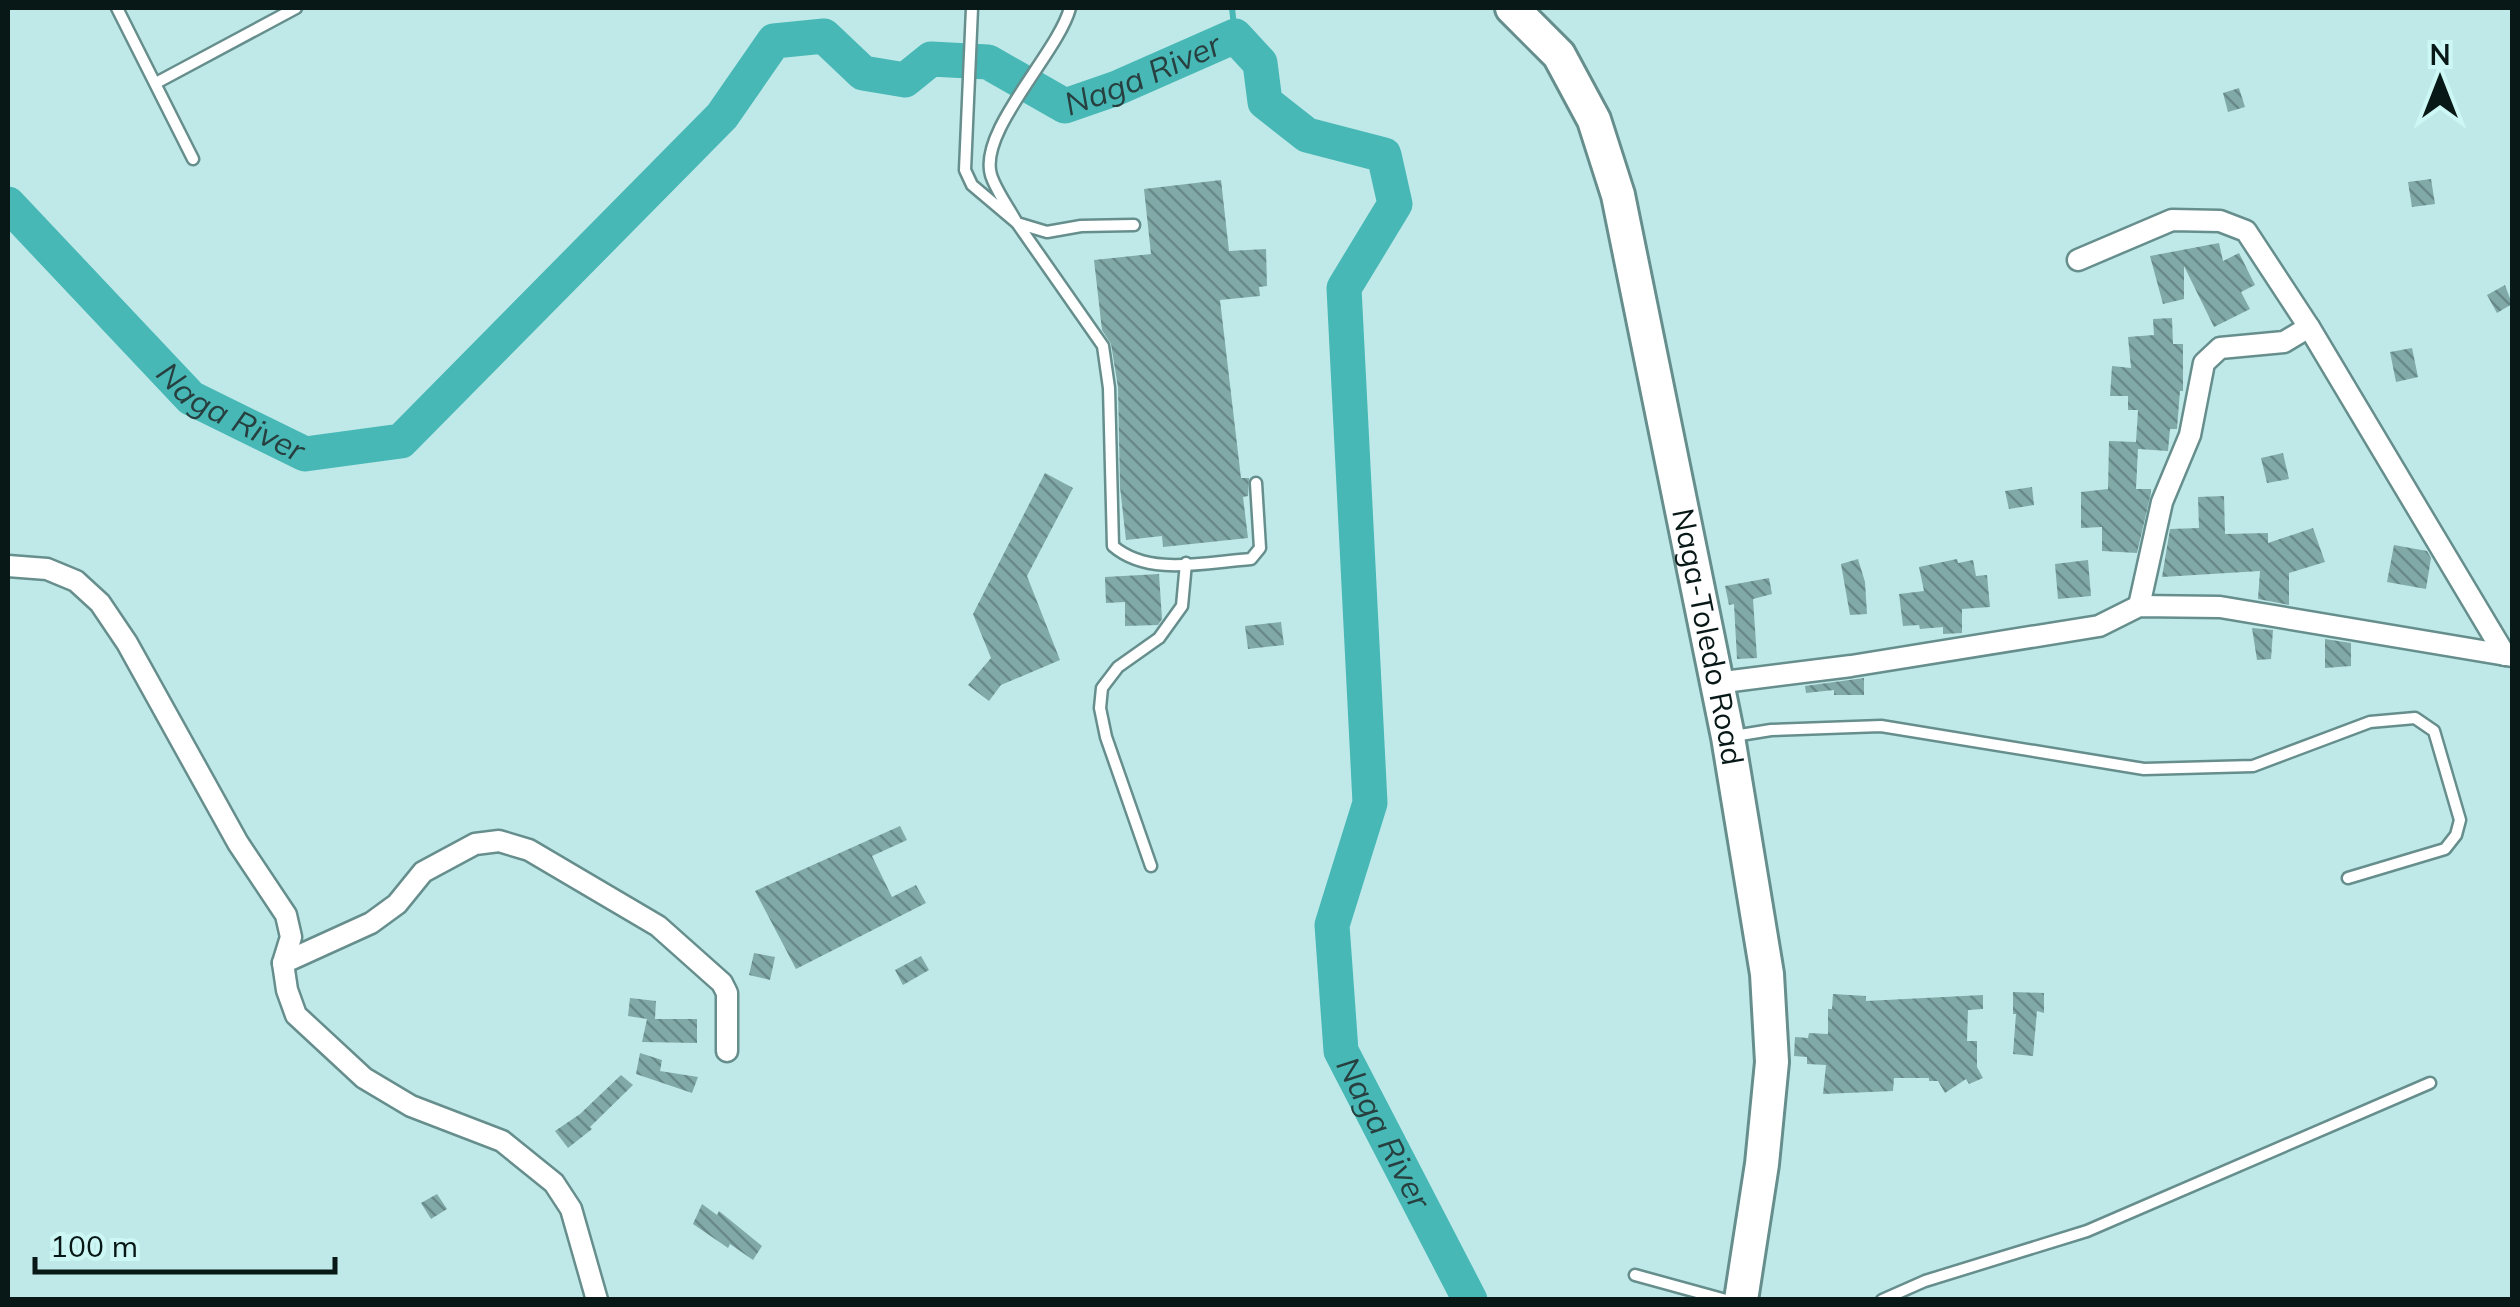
<svg xmlns="http://www.w3.org/2000/svg" width="2520" height="1307" viewBox="0 0 2520 1307" font-family="Mulish,sans-serif">
  <defs>
    <pattern id="building-back-hatch" width="6" height="6" patternUnits="userSpaceOnUse" patternTransform="scale(2.5)"><rect width="6" height="6" fill="#80a9a8"/><path d="M-1 5l2 2M0 0l6 6M5-1l2 2" fill="none" stroke="#678988"/></pattern>
  </defs>
  <rect width="100%" height="100%" fill="#bfe9e8"/>
  <g fill="none" stroke-linecap="round" stroke-linejoin="round">
    <!-- stream -->
    <polyline stroke="#47b8b6" stroke-width="6" points="1232,8 1235,36"/>
    <!-- river -->
    <path stroke="#47b8b6" stroke-width="35" id="s1" d="M 8,204 L 191,398 L 305,454 L 401,441 L 722,116 L 774,41 L 824,36 L 863,73 L 905,80 L 931,59 L 988,62 L 1065,106 L 1117,88 L 1235,36 L 1260,63 L 1265,102 L 1307,135 L 1384,155 L 1395,204 L 1344,288 L 1370,803 L 1332,925 L 1341,1051 L 1470,1300"/>
  </g>
  <!-- building -->
  <g fill="url(#building-back-hatch)">
    <polygon points="2239,88 2245,107 2228,112 2223,93"/>
    <polygon points="2431,179 2435,204 2412,207 2408,182"/>
    <polygon points="1221,180 1229,251 1266,249 1267,286 1259,287 1260,296 1220,300 1241,478 1249,478 1248,496 1243,497 1248,538 1163,547 1162,536 1126,540 1120,487 1118,387 1111,344 1102,330 1094,260 1151,254 1144,189"/>
    <polygon points="2219,243 2223,261 2239,253 2255,285 2241,292 2250,309 2214,327 2184,266 2184,299 2163,304 2150,256"/>
    <polygon points="2505,285 2512,304 2497,313 2487,295"/>
    <polygon points="2172,318 2173,344 2183,344 2183,391 2180,391 2177,429 2170,429 2168,451 2138,449 2136,489 2151,489 2151,493 2137,553 2102,551 2102,527 2081,528 2081,492 2108,489 2109,441 2136,442 2138,410 2128,410 2128,396 2110,396 2112,366 2131,368 2128,337 2154,335 2153,319"/>
    <polygon points="2412,348 2418,377 2396,382 2390,352"/>
    <polygon points="2283,453 2289,479 2267,483 2261,458"/>
    <polygon points="1045,473 1073,488 1027,576 1060,660 1001,685 989,701 968,685 991,658 973,614"/>
    <polygon points="2032,487 2034,505 2009,509 2005,491"/>
    <polygon points="2224,496 2225,534 2268,533 2268,543 2313,528 2325,562 2289,573 2289,605 2258,599 2260,571 2162,577 2170,529 2199,528 2198,497"/>
    <polygon points="2394,545 2427,551 2431,558 2426,589 2387,582"/>
    <polygon points="1858,559 1865,582 1867,614 1850,615 1841,564"/>
    <polygon points="1957,559 1958,563 1973,560 1976,576 1987,575 1990,607 1962,609 1962,633 1943,634 1943,627 1920,629 1919,625 1903,626 1899,594 1924,591 1919,567"/>
    <polygon points="2088,560 2091,596 2058,599 2055,564"/>
    <polygon points="1159,574 1162,619 1158,625 1125,626 1125,602 1106,603 1105,577"/>
    <polygon points="1769,578 1772,594 1753,599 1757,658 1737,659 1734,604 1729,605 1725,586"/>
    <polygon points="1281,622 1284,645 1248,649 1245,626"/>
    <polygon points="2252,628 2273,630 2271,659 2257,660"/>
    <polygon points="2325,639 2351,643 2351,666 2325,668"/>
    <polygon points="1864,678 1864,695 1834,695 1834,690 1806,693 1805,686"/>
    <polygon points="900,826 907,840 872,856 892,897 916,885 926,903 796,969 755,891"/>
    <polygon points="754,953 775,957 770,980 749,975"/>
    <polygon points="921,956 929,970 903,985 895,970"/>
    <polygon points="2013,992 2044,993 2044,1013 2037,1011 2033,1056 2013,1054 2016,1014 2013,1014"/>
    <polygon points="1833,994 1866,996 1866,1001 1983,995 1983,1009 1968,1010 1967,1041 1977,1041 1977,1067 1983,1078 1969,1084 1966,1079 1945,1093 1938,1081 1929,1081 1929,1078 1894,1078 1893,1091 1823,1094 1826,1065 1807,1064 1807,1057 1794,1056 1795,1037 1808,1038 1809,1033 1828,1034 1828,1009 1832,1009"/>
    <polygon points="630,998 656,1001 655,1019 697,1019 697,1043 642,1042 647,1019 628,1016"/>
    <polygon points="640,1053 662,1060 660,1071 698,1077 692,1093 636,1074"/>
    <polygon points="621,1075 633,1085 590,1127 592,1129 568,1148 555,1131 580,1114"/>
    <polygon points="437,1194 447,1209 431,1219 421,1203"/>
    <polygon points="702,1204 717,1215 719,1211 762,1246 753,1260 730,1244 728,1248 693,1224"/>
  </g>
  <g fill="none" stroke-linecap="round" stroke-linejoin="round">
    <defs>
      <g id="service">
        <polyline points="117,8 193,159"/>
        <path d="M 972,8 L 965,170 L 972,185 L 1017,223 L 1103,346 L 1109,388 L 1113,546 C 1149,577 1206,562 1251,559 L 1260,548 L 1256,483"/>
        <path d="M 1070,8 C 1058,53 978,131 991,175 C 996,191 1009,208 1017,223 L 1047,232 L 1081,226 L 1134,225"/>
        <polyline points="156,83 296,8"/>
        <polyline points="1734,736 1771,730 1881,726 2144,769 2253,766 2370,722 2415,718 2434,731 2460,820 2456,835 2445,849 2348,878"/>
        <polyline points="1151,866 1106,737 1100,708 1102,688 1118,667 1159,638 1182,606 1186,563"/>
        <polyline points="1635,1275 1726,1300"/>
        <polyline points="1882,1300 1925,1281 2087,1231 2430,1083"/>
      </g>
      <g id="minor">
        <polyline points="2078,260 2172,220 2220,221 2246,231 2309,327 2284,342 2220,348 2204,363 2190,435 2162,502 2139,606"/>
        <polyline points="2309,327 2505,655"/>
        <polyline points="8,566 47,569 76,581 100,603 127,643 238,843 286,915 291,937 283,963 287,990 296,1015 364,1078 411,1106 502,1141 554,1183 571,1209 597,1300"/>
        <polyline points="1716,683 1851,666 2099,626 2139,606 2220,607 2512,656"/>
        <polyline points="283,963 371,923 397,904 423,872 475,844 499,841 529,850 658,926 722,983 727,993 727,1051"/>
      </g>
      <g id="trunk">
        <path id="s2" d="M 1512,8 L 1559,55 L 1594,120 L 1618,195 L 1728,737 L 1767,974 L 1772,1062 L 1762,1164 L 1741,1300"/>
      </g>
    </defs>
    <!-- service casing -->
    <use href="#service" stroke="#668e8d" stroke-width="15"/>
    <!-- minor casing -->
    <use href="#minor" stroke="#668e8d" stroke-width="25"/>
    <!-- trunk casing -->
    <use href="#trunk" stroke="#668e8d" stroke-width="38"/>
    <!-- service -->
    <use href="#service" stroke="#fff" stroke-width="10"/>
    <!-- minor -->
    <use href="#minor" stroke="#fff" stroke-width="20"/>
    <!-- trunk -->
    <use href="#trunk" stroke="#fff" stroke-width="32"/>
  </g>
  <g text-anchor="middle" stroke-width="10" stroke-linejoin="round" paint-order="stroke">
    <!-- street labels -->
    <g font-size="30" fill="#081817" stroke="#ccf7f5">
      <text dy="10" stroke="none"><textPath href="#s2" startOffset="670">Naga-Toledo Road</textPath></text>
    </g>
    <!-- water labels -->
    <g font-size="32" font-style="italic" fill="#27403f" stroke="#ccf7f5">
      <text dy="11" stroke="none"><textPath href="#s1" startOffset="1448">Naga River</textPath></text>
      <text dy="11" stroke="none"><textPath href="#s1" startOffset="308">Naga River</textPath></text>
      <text dy="11" stroke="none"><textPath href="#s1" startOffset="2768">Naga River</textPath></text>
    </g>
  </g>
  <!-- border -->
  <rect width="2520" height="1307" fill="none" stroke="#081817" stroke-width="20"/>
  <!-- north arrow -->
  <g transform="translate(2440 80)" stroke="#ccf7f5" stroke-width="8" paint-order="stroke">
  <path d="M0-8L18 38L0 25L-18 38Z" fill="#081817"/>
  <text y="-15" font-size="28" font-weight="bold" text-anchor="middle" fill="#081817">N</text>
  </g>
  <!-- scale -->
  <path d="M35 1257v15h300v-15" fill="none" stroke="#081817" stroke-width="5"/>
  <text x="50" y="1257" font-size="30" fill="#081817" stroke="#ccf7f5" stroke-width="8" paint-order="stroke">100 m</text>
</svg>
